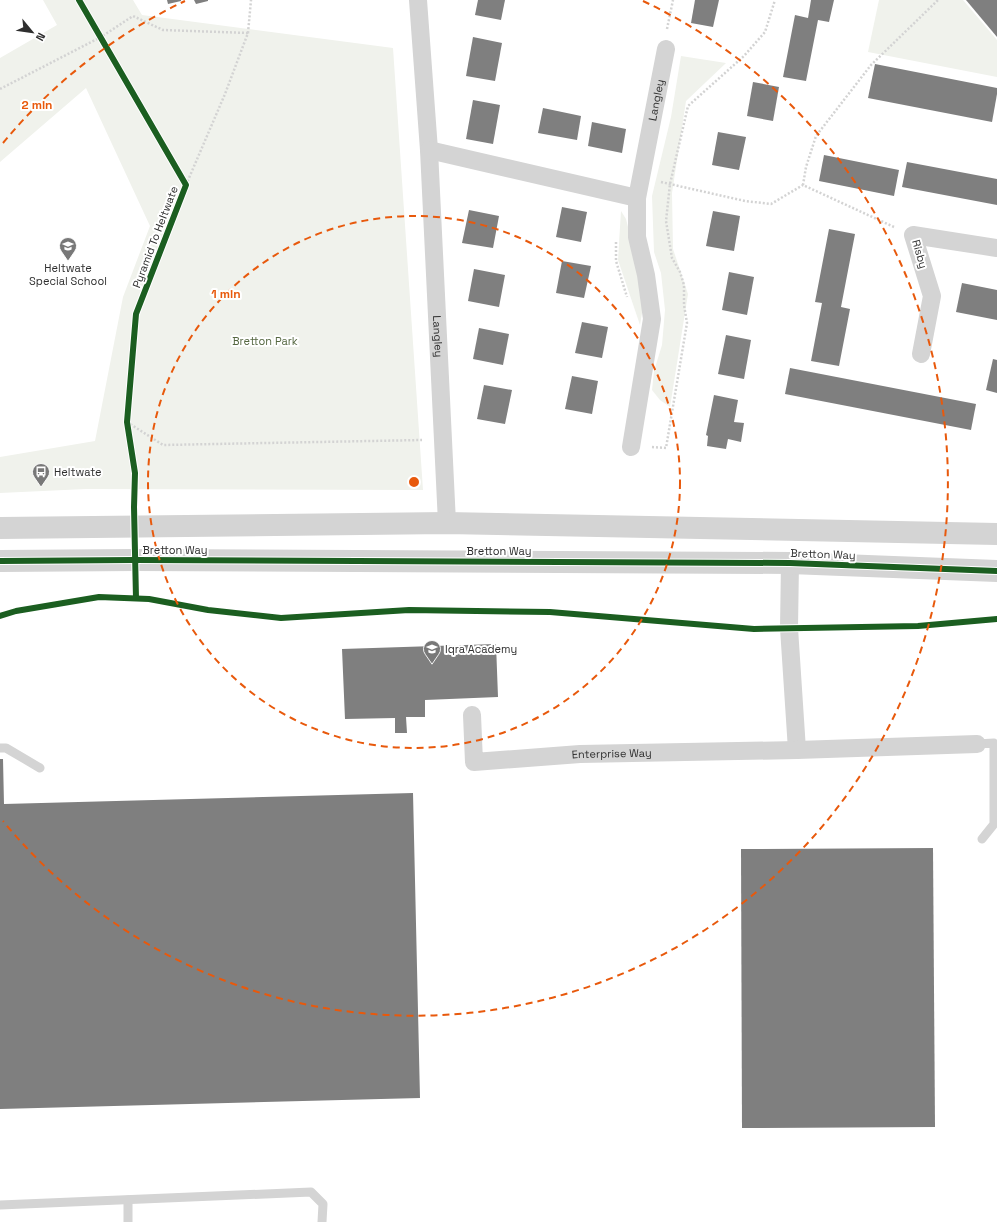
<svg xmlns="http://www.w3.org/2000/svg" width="997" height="1222" viewBox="0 0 997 1222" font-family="'Space Grotesk',sans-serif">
  <rect width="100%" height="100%" fill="#fff"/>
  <!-- green -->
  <g fill="#f0f2ec">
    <polygon points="43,0 133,0 142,15 393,48 423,490 86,489 0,493 0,457 95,441 123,297 150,226 86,88 0,162 0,58 57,25"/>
    <polygon points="879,0 963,0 997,40 997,77 868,52"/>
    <polygon points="681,56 726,63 686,101 672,193 673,249 688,294 670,407 660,400 652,390 654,371 662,345 665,310 661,273 654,252 652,196 671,117"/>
    <polygon points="621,211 626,219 643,288 643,307 640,325 618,260"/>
  </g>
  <!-- building -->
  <g fill="#7f7f7f">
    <polygon points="167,0 181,0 181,1 168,4"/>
    <polygon points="194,0 208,0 208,1 196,4"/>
    <polygon points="478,0 505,0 501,20 475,15"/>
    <polygon points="695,0 719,0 713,27 691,23"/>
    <polygon points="811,0 834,0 829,22 818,20 806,81 783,77 795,15 808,18"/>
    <polygon points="966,0 997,0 997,37"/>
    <polygon points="473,37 502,43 495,81 466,76"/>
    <polygon points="875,64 997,88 997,94 992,122 868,98"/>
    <polygon points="753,82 779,87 773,121 747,116"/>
    <polygon points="473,100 500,105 493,144 466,139"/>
    <polygon points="543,108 581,116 577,140 538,133"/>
    <polygon points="592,122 626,129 622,153 588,146"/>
    <polygon points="718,132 746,137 739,170 712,165"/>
    <polygon points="824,155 899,170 894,196 819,181"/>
    <polygon points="907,162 997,179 997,205 902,187"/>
    <polygon points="562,207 587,212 581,242 556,237"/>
    <polygon points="469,210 499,216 493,248 462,243"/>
    <polygon points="713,211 740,216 734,251 706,246"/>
    <polygon points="829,229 855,234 841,307 850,309 839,366 811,361 822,303 815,302"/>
    <polygon points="562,261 591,266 584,298 556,293"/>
    <polygon points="474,269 505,275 499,307 468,301"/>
    <polygon points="729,272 754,277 747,315 722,310"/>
    <polygon points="962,283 997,290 997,320 956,312"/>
    <polygon points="582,322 608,327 602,358 575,353"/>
    <polygon points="479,328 509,334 503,365 473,359"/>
    <polygon points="726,335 751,340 744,379 718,374"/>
    <polygon points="993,359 997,360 997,393 986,390"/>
    <polygon points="790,368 976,404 971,430 785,394"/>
    <polygon points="572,376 598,381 592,414 565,409"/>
    <polygon points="484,385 512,390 505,424 477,419"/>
    <polygon points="714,395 738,400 734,422 744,423 741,442 728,439 726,449 707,446 708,436 706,435"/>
    <polygon points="496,644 498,697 425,700 425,717 406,717 407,733 395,733 395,718 345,719 342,649"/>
    <polygon points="0,759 3,759 4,804 413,793 420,1098 0,1109"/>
    <polygon points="933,848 935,1127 742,1128 741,849"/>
  </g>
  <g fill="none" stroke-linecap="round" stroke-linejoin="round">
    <!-- path -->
    <g stroke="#d3d3d3" stroke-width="2.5" stroke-dasharray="2 2" stroke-linecap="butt">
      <polyline points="667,29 673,0"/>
      <polyline points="0,89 101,37 133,16 163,30 248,33"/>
      <polyline points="661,182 745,201 771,204 803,185"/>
      <polyline points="186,185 225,94 248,33 251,0"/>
      <polyline points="894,227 803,185 806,167 816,136 871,65 938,0"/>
      <polyline points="616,242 616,261 627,297"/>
      <polyline points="127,422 163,445 422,440"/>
      <polyline points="652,447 666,448 687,323 684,305 684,285 680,272 672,258 666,221 670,184 688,106 744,56 765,32 775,0"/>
    </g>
    <!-- service -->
    <g stroke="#d4d4d4" stroke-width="9">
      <polyline points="977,744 994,743 994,824 982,839"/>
      <polyline points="0,748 6,748 40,768"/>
      <polyline points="128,1200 128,1222"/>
      <polyline points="0,1205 311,1192 323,1204 322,1222"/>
    </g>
    <!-- minor -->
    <g stroke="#d4d4d4" stroke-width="18">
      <path id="s1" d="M 418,0 L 429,150 L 447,523"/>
      <polyline points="429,150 637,198"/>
      <polyline points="921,354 932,296 913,235 997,248"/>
      <path id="s2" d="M 631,447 L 652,319 L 646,275 L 637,237 L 637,198 L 666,49"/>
      <polyline points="790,563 789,628 797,750"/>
      <path id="s3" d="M 472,715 L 474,762 L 580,754 L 797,750 L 977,744"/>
    </g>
    <!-- tertiary -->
    <g stroke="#d4d4d4" stroke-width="22">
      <polyline points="0,528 447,523 997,534"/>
      <polyline points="0,561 135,560 790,563 997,571"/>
    </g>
    <defs>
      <g id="cycleway">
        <polyline points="79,0 186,185 136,314 127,422 135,473 134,507 136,598"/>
        <polyline points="0,561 135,560 790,563 997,571"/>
        <polyline points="0,616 16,611 99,597 149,599 208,610 281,618 409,610 550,612 754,629 918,626 997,619"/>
      </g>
    </defs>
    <!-- cycleway casing -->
    <use href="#cycleway" stroke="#fff" stroke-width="8"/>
    <!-- cycleway -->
    <use href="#cycleway" stroke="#1b5e20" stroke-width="6"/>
  </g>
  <!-- distance rings -->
  <g fill="none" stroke="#e8590c" stroke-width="2" stroke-dasharray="7 5">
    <circle cx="414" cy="482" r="266"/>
    <path d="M3 143A533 533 0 0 1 185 1M643 1A533 533 0 1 1 3 821"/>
  </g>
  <!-- icons -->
  <defs>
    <symbol id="school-pin" viewBox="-11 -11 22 30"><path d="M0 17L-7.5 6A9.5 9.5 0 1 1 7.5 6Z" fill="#787878" stroke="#fff"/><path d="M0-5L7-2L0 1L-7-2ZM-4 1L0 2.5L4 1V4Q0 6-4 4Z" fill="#fff"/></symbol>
    <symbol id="bus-pin" viewBox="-11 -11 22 30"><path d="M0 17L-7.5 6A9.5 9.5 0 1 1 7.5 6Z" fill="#787878" stroke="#fff"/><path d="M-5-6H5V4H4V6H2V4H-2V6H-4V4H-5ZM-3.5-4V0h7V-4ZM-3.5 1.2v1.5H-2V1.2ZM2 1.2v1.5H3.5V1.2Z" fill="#fff"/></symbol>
  </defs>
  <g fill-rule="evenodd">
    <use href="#school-pin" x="58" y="236" width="20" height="27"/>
    <use href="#bus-pin" x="31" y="462" width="20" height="27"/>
    <use href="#school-pin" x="422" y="639" width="20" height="27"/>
  </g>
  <g text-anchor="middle" stroke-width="4" stroke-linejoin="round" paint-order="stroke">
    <!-- street labels -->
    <g font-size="11" fill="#2f2f2f" stroke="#fff">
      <text dy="4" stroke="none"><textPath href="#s2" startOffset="352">Langley</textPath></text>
      <text transform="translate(155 237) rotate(-69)" y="4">Pyramid To Heltwate</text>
      <text transform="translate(920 254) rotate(74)" y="4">Risby</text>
      <text dy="4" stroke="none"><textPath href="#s1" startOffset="337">Langley</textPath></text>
      <text x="175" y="554">Bretton Way</text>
      <text x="499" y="555">Bretton Way</text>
      <text transform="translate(823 554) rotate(2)" y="4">Bretton Way</text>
      <text dy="4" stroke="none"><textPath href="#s3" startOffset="185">Enterprise Way</textPath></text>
    </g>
    <!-- poi labels -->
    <g font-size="11" fill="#2f2f2f" stroke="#fff" text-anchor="start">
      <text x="68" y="272" text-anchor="middle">Heltwate<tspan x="68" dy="13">Special School</tspan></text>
      <text x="54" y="476">Heltwate</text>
      <text x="445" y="653">Iqra Academy</text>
    </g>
    <!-- park labels -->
    <g font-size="11" fill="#556741" stroke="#fff">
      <text x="265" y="345">Bretton Park</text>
    </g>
  </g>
  <circle cx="414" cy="482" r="6" fill="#e8590c" stroke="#fff" stroke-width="2"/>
  <g font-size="12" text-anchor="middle" font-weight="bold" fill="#e8590c" stroke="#fff" stroke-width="4" stroke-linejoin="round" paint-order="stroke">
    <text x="37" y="109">2 min</text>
    <text x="226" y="298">1 min</text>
  </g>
  <!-- north arrow -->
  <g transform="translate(32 32) rotate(119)" stroke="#ffffff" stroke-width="3" paint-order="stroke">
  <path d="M0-3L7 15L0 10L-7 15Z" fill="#2f2f2f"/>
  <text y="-6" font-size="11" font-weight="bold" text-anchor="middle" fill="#2f2f2f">N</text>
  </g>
</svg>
